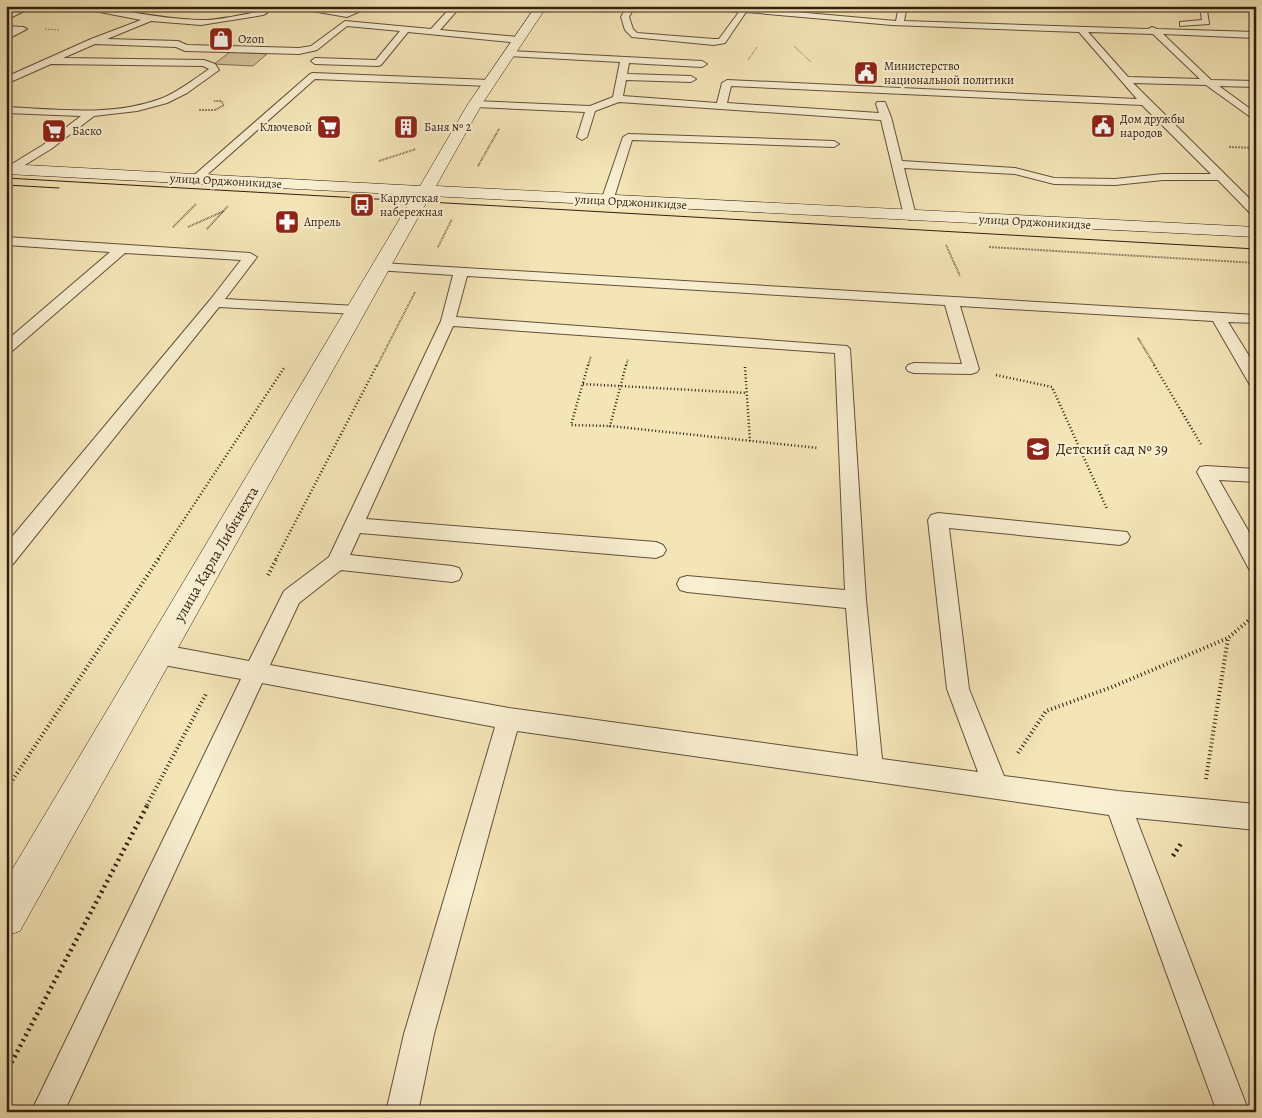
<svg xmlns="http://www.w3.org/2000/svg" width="1262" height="1118" viewBox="0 0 1262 1118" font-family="Alegreya,serif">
  <rect width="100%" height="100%" fill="#f4e5b7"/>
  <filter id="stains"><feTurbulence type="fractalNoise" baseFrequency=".004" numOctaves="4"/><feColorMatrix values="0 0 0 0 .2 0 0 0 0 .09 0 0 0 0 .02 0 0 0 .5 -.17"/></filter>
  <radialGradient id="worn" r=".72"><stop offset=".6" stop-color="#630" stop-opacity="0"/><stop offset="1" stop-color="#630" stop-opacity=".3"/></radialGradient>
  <!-- green -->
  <polygon fill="#d3c39b" stroke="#827056" points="230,52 267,54 253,66 214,64"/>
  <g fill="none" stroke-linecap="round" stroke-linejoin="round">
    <defs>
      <g id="lane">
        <polygon points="23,6 34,6 6,20 6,15"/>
        <path d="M 69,6 C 113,6 155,19 199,20 C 219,21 243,14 263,11 L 267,13 L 263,15 L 201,25 L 151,21 L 107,39 L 178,41 L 187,45 L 299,48 L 311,46 L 345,21 L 431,29 L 452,6 L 461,6 L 440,30 L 519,37 L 523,40 L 519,43 L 408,32 L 381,65 L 378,66 L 315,64 L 311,61 L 315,58 L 376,60 L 400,31 L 347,26 L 317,50 L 299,54 L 185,51 L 176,47 L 95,44 L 63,58 L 204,60 L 215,64 L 219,70 L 187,93 L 167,103 L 137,111 L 94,116 L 51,149 L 15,171 L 7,171 L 7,167 L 43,145 L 81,116 L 6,113 L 6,107 C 56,109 112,117 160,99 C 178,92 193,80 209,69 L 203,66 L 51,64 L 6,84 L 6,77 L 91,39 L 141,20 Z"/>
        <polygon points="306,6 346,12 361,6 372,6 347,17 306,10"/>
        <path d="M 627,6 L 635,6 L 629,17 L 633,29 L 637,33 L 714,39 L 719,39 L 739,12 L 703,8 L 699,6 L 751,6 L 750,8 L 896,21 L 899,6 L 907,6 L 904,21 L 1148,29 L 1152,27 L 1157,29 L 1256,32 L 1256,38 L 1163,34 L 1211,80 L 1256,81 L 1256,87 L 1219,86 L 1256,113 L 1256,121 L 1206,85 L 1133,83 L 1256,205 L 1256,213 L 1250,213 L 1218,180 L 1163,180 L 1115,185 L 1054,184 L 1015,174 L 904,168 L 916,216 L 910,220 L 904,216 L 881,120 L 619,102 L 595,111 L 587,137 L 582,140 L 577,137 L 585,112 L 475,107 L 470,104 L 475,101 L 590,106 L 613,97 L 620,62 L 507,56 L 507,52 L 510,51 L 702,61 L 707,64 L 702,67 L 629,63 L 627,74 L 691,76 L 696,79 L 691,82 L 626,80 L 623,96 L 717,103 L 722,83 L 727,80 L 1137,99 L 1079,32 L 892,25 L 746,12 L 725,43 L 714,45 L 632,37 L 625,30 L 621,17 ZM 1088,32 L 1153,34 L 1200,79 L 1128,77 ZM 731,86 L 1142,105 L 1211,174 L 1163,174 L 1115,179 L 1054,178 L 1015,168 L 902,161 L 891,117 L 885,102 L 877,102 L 876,104 L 879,113 L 727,103 Z"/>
        <polygon points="1200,6 1252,6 1248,8 1207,10 1209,24 1180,26 1180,22 1202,20"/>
        <polygon points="6,26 23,27 27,29 6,40 6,35 13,31 6,30"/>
        <polygon points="313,73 490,80 495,83 490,86 315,79 200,181 192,181 190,179 192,177 310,74"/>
        <polygon points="628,134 834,141 839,144 834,147 632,140 613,201 611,204 603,204 601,201 623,137"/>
        <polygon points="6,237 250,253 257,257 225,299 357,306 362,307 364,310 362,313 357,314 219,307 13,564 6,566 6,544 210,300 241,260 125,253 11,352 6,354 6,341 110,252 6,245"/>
        <path d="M 381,263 L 1256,315 L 1256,323 L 1228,322 L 1256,367 L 1256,386 L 1250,385 L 1213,321 L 960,306 L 979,369 L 977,372 L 971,374 L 914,373 L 908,371 L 906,368 L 908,365 L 914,363 L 962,364 L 945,305 L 467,276 L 456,317 L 847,346 L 850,349 L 866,600 L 882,759 L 978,772 L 947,689 L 928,520 L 931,515 L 938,513 L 1127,532 L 1130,537 L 1127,542 L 1120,545 L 949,528 L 969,689 L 1004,776 L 1118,791 L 1256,804 L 1256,830 L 1136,818 L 1249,1112 L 1217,1112 L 1109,815 L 517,731 L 434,1034 L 418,1112 L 386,1112 L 404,1034 L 495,727 L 262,683 L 64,1112 L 31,1112 L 241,679 L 158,664 L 150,661 L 147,654 L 150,647 L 158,644 L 249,661 L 284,591 L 329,557 L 441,321 L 453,275 L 376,270 L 374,267 ZM 453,326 L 835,353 L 845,590 L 687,576 L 680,578 L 677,584 L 680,590 L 687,592 L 846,608 L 858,756 L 509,708 L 270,665 L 299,603 L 341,570 L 452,582 L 459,580 L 462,574 L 459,568 L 452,566 L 350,555 L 360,533 L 656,558 L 663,555 L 666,550 L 663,545 L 656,542 L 366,519 Z"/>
        <polygon points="1206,466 1256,469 1256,482 1219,480 1256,544 1256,571 1249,569 1197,472 1200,467"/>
      </g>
      <polygon id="secondary" points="536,6 547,6 482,104 436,186 1256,227 1256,237 430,196 20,931 6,936 6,880 414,195 6,174 6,164 420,186 468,104"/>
    </defs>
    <!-- lane casing -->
    <use href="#lane" stroke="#62503a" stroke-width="2"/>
    <!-- secondary casing -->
    <use href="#secondary" stroke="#311e11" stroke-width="1"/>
    <!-- path-far4 -->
    <g stroke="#311e11" stroke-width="1" stroke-dasharray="0.5 1" stroke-linecap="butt">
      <polyline points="45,29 59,30"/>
      <polyline points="794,46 811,62"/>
      <polyline points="748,60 757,47"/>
    </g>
    <!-- path-far3 -->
    <g stroke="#311e11" stroke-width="2" stroke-dasharray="0.5 1" stroke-linecap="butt">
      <polyline points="199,110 215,110 224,105 221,101 214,101"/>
      <polyline points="1229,147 1256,148"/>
      <polyline points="379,161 416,149"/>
      <polyline points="478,166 499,129"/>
      <polyline points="173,227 196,204"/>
      <polyline points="188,227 224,211"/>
      <polyline points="207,229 228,206"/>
      <polyline points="946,245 960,276"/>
      <polyline points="438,247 452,219"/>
      <polyline points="989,247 1256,263"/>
      <polyline points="1138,338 1155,366"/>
      <polyline points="377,366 415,292"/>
      <polyline points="588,366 591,356"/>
      <polyline points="626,366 628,359"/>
    </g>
    <!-- path-far2 -->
    <g stroke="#311e11" stroke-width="2.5" stroke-dasharray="1 2.5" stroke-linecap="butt">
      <polyline points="588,365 571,425 610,426"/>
      <polyline points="626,365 610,426 818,448"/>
      <polyline points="1154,365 1202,446"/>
      <polyline points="745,367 750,441"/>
      <polyline points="996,375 1052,387 1107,509"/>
      <polyline points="583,384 747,393"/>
      <polyline points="158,559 284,368"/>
      <polyline points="276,559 377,365"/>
    </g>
    <!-- path-far1 -->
    <g stroke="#311e11" stroke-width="4" stroke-dasharray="1 3" stroke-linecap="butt">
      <polyline points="268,575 277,558"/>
      <polyline points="1018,753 1046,711 1112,687 1228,638 1256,614"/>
      <polyline points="1206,779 1228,638"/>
      <polyline points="6,790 159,558"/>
      <polyline points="147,805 206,694"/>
    </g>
    <!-- path -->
    <g stroke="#311e11" stroke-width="4.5" stroke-dasharray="2 4" stroke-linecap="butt">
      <polyline points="1173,856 1182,842"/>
      <polyline points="6,1073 148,804"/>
    </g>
    <!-- lane -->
    <use href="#lane" fill="#f8eed0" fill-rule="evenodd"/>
    <!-- secondary -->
    <use href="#secondary" fill="#f8eed0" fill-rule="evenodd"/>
    <!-- tram -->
    <g stroke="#311e11" stroke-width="1">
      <polyline points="6,178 1256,249"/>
      <polyline points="6,185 59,188"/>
    </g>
  </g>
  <!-- icons -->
  <defs>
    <symbol id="shop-square" viewBox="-11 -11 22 22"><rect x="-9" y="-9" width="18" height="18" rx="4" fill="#8f2418" stroke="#f8eed0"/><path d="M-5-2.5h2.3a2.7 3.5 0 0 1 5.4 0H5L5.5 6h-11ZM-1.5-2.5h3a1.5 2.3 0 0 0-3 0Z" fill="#fff"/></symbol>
    <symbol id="civic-square" viewBox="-11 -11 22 22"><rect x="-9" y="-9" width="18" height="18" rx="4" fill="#8f2418" stroke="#f8eed0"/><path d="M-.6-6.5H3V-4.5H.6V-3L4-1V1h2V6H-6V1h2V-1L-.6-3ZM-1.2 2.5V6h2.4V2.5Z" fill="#fff"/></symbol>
    <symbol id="supermarket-square" viewBox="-11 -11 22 22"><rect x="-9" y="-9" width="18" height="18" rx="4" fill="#8f2418" stroke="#f8eed0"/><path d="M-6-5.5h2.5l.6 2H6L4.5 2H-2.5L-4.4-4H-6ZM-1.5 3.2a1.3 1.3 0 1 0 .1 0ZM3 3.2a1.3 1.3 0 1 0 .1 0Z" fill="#fff"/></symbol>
    <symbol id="building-square" viewBox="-11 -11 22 22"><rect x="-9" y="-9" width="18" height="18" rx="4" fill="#8f2418" stroke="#f8eed0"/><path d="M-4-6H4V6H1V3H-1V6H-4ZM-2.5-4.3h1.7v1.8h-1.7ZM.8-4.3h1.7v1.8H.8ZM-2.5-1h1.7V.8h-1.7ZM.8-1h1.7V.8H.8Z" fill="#fff"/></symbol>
    <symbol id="bus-square" viewBox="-11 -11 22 22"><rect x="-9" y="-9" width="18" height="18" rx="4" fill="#8f2418" stroke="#f8eed0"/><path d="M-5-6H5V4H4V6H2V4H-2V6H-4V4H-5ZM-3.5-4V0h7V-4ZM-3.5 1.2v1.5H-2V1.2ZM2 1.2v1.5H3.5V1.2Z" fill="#fff"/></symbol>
    <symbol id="pharmacy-square" viewBox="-11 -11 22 22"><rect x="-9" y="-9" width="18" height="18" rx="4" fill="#8f2418" stroke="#f8eed0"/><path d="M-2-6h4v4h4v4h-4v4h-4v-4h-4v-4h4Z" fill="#fff"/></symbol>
    <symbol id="school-square" viewBox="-11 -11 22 22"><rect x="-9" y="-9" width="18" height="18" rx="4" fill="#8f2418" stroke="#f8eed0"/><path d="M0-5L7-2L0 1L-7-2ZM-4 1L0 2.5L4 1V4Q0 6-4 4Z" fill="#fff"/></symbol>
  </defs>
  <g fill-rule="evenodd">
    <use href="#shop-square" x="207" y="25" width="28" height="28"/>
    <use href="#civic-square" x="852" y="59" width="28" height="28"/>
    <use href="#civic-square" x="1089" y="112" width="28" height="28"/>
    <use href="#supermarket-square" x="315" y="113" width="28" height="28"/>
    <use href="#building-square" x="392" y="113" width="28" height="28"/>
    <use href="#supermarket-square" x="40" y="117" width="28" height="28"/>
    <use href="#bus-square" x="348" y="191" width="28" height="28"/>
    <use href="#pharmacy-square" x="273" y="208" width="28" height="28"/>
    <use href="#school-square" x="1024" y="435" width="28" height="28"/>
  </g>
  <g text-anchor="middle" stroke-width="4.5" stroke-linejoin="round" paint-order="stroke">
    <!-- far-poi labels -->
    <g font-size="12" fill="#311e11" stroke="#f8eed0" text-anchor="start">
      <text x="238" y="43">Ozon</text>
      <text x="884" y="70">Министерство<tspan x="884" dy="14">национальной политики</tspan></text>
      <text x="1120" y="123">Дом дружбы<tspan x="1120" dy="14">народов</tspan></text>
      <text x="312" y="131" text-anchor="end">Ключевой</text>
      <text x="424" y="131">Баня № 2</text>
      <text x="72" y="135">Баско</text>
      <text x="380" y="202">Карлутская<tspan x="380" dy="14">набережная</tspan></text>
      <text x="304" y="226">Апрель</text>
    </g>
    <!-- far-street labels -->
    <g font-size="12" fill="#311e11" stroke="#f8eed0">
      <text transform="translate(226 181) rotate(3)" y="4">улица Орджоникидзе</text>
      <text transform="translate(631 202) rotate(3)" y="4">улица Орджоникидзе</text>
      <text transform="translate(1035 222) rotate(3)" y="4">улица Орджоникидзе</text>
    </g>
    <!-- poi labels -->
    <g font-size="15" fill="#311e11" stroke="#f8eed0" text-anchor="start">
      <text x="1056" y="454">Детский сад № 39</text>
    </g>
    <!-- street labels -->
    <g font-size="15" fill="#311e11" stroke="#f8eed0">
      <text transform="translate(216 554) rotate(-60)" y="5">улица Карла Либкнехта</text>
    </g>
  </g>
  <!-- margin -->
  <rect width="1262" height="1118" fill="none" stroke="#f4e5b7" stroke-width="25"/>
  <rect x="8" y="8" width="1247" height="1103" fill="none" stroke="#311e11" stroke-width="2.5"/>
  <rect x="12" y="12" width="1237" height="1093" fill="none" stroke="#311e11"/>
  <rect width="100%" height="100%" filter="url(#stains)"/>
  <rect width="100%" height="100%" fill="url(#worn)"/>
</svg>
